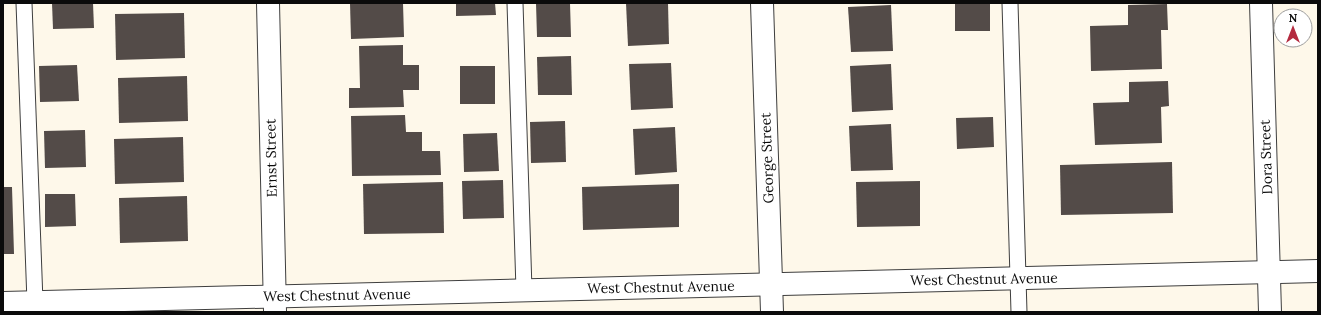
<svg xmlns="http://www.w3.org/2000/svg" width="1321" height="315" viewBox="0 0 1321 315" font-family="Lora,serif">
  <rect width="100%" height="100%" fill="#fef8ea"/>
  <!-- building -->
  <g fill="#534b48">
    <polygon points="52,3 93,3 94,28 53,29"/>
    <polygon points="350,3 403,3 404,37 351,39"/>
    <polygon points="456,3 495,3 496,15 456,16"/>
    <polygon points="536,3 570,3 571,37 537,37"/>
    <polygon points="626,3 668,3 669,44 628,46"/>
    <rect x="955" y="3" width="35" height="28"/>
    <polygon points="1167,4 1168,30 1161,30 1162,69 1091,71 1090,26 1128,25 1128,5"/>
    <polygon points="891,5 893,51 851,52 848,7"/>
    <polygon points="184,13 185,58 116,60 115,14"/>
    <polygon points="403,45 403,65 419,65 419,90 403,90 404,107 349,108 349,88 360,88 359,46"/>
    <polygon points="571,56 572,95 538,95 537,57"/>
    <polygon points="671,63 673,108 631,110 629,64"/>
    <polygon points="891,64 893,110 852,112 850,66"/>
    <polygon points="77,65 79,101 40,102 39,66"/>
    <rect x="460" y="66" width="35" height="38"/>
    <polygon points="187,76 188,121 119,123 118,78"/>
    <polygon points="1168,81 1169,106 1161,107 1162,143 1095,145 1093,103 1129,102 1129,82"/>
    <polygon points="405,115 406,132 422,132 422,151 440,151 441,175 352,176 351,116"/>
    <polygon points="993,117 994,147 957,149 956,118"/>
    <polygon points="565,121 566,162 531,163 530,122"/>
    <polygon points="891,124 893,170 851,171 849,126"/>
    <polygon points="675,127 677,172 635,175 633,129"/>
    <polygon points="85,130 86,167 45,168 44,131"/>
    <polygon points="497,133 499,171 464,172 463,134"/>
    <polygon points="183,137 184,182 115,184 114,139"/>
    <polygon points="1172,162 1173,213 1061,215 1060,165"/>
    <polygon points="503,180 504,218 463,219 462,181"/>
    <polygon points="920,181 920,226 857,227 856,182"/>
    <polygon points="443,182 444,233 364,234 363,184"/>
    <polygon points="679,184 679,227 583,230 582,187"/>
    <polygon points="3,187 12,187 14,254 3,254"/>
    <polygon points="45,194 75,194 76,226 45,227"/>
    <polygon points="187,196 188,241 120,243 119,198"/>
  </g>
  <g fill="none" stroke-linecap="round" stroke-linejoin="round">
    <defs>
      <g id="lane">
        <polyline points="24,3 35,302"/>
        <polyline points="515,3 524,290"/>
        <polyline points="1010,3 1019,312"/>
      </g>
      <g id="street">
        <polyline points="268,3 275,311"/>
        <polyline points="762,3 772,312"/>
        <polyline points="1261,3 1270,312"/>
        <polyline points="3,303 1318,271"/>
      </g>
    </defs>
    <!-- lane casing -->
    <use href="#lane" stroke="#3e3e3e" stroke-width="17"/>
    <!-- street casing -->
    <use href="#street" stroke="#3e3e3e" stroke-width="24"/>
    <!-- lane -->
    <use href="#lane" stroke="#fff" stroke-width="15"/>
    <!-- street -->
    <use href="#street" stroke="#fff" stroke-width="22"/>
  </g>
  <g text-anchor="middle" stroke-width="4" stroke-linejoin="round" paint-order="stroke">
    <!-- street labels -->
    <g font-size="14" fill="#0b0b0b" stroke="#fff">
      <text transform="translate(1266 157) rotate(-92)" y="5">Dora Street</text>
      <text transform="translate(271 158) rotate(-91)" y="5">Ernst Street</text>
      <text transform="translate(767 158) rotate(-92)" y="5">George Street</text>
      <text transform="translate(984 279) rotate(-1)" y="5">West Chestnut Avenue</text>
      <text transform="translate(661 287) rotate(-1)" y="5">West Chestnut Avenue</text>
      <text transform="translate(337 295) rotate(-1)" y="5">West Chestnut Avenue</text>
    </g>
  </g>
  <!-- border -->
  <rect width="1321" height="315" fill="none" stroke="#0b0b0b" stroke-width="8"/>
  <!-- north arrow -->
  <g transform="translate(1293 28)"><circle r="19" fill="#ffffff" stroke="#9d9d9d"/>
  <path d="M0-3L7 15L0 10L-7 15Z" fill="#b42a3f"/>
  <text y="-6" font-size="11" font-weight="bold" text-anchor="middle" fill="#0b0b0b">N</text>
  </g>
</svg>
